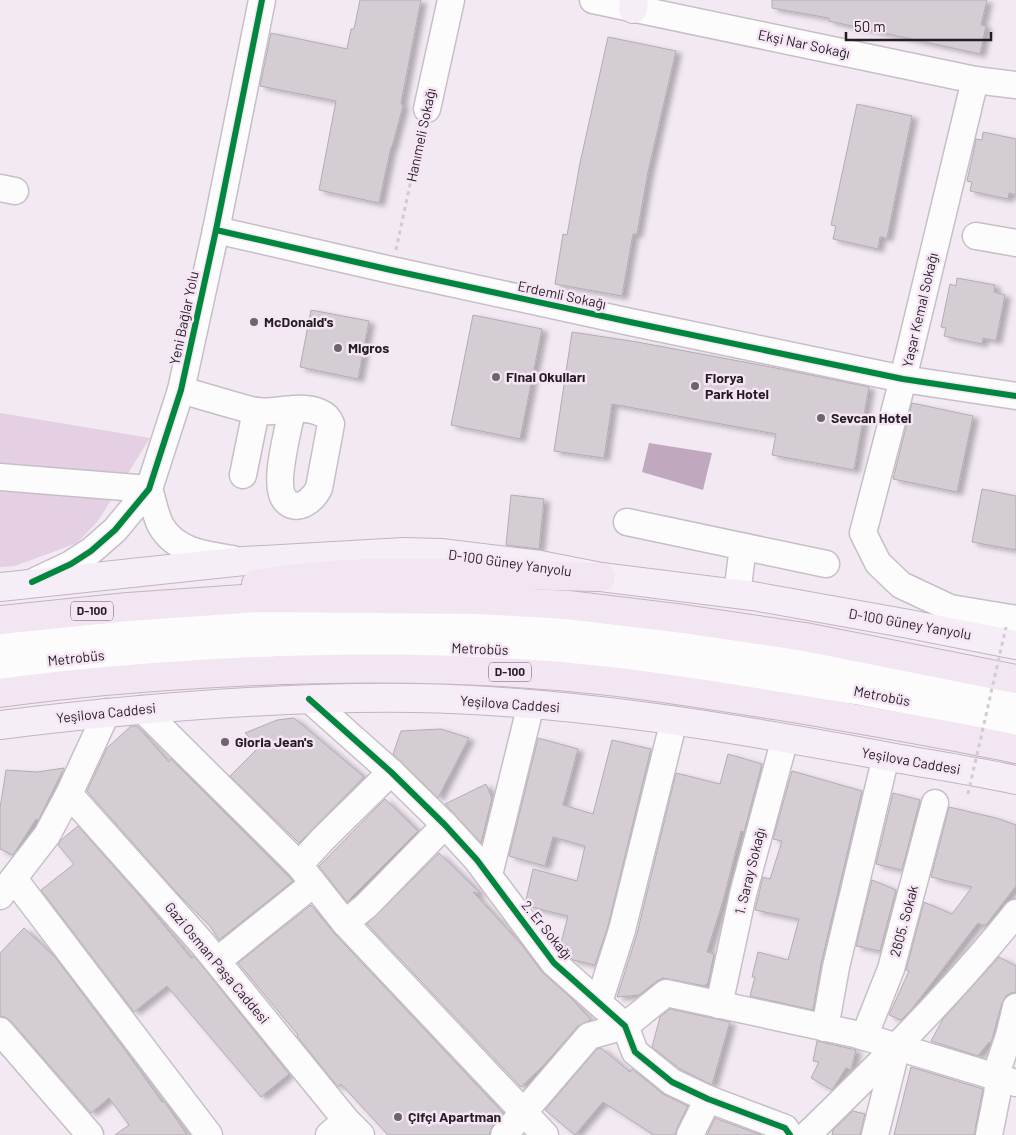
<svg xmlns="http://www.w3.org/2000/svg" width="1016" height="1135" viewBox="0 0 1016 1135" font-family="Barlow,sans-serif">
  <defs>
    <filter id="shadow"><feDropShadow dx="5.5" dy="3" stdDeviation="2.5" flood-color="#0004"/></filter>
  </defs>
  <rect width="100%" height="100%" fill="#f2e9f2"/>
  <!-- green -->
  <polygon fill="#e4cfe3" points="0,413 150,438 98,521 77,543 15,566 0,567"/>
  <!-- water -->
  <polygon fill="#c0a9bf" points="649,443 712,453 703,490 642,472"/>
  <!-- building -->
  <g fill="#d4cdd4" stroke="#b3acb3" filter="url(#shadow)">
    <polygon points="360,0 421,0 401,103 403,106 392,147 391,147 379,203 319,190 336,101 260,86 271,33 347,49 351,29 354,29"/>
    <polygon points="772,0 987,0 981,25 986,26 980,54 829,21 829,18 772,8"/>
    <polygon points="608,37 676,51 648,172 637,234 633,234 622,296 555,284 563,234 567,235 580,163"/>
    <polygon points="857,104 912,116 887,238 880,237 878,249 833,239 836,226 831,225"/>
    <polygon points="983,132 1016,139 1016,195 1009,193 1008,199 970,191 972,182 967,181 973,154 976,139 982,140"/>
    <polygon points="957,278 995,285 994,292 1005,295 996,341 983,338 982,344 944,336 946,328 941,327 950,284 956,286"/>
    <polygon points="311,310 369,321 358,379 300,367"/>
    <polygon points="473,315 542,329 520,439 451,425"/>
    <polygon points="572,332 637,342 776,368 869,387 854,470 772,455 776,434 612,404 604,458 554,451"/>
    <polygon points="912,403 973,416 957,492 893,479"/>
    <polygon points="982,489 1016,496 1016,550 972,542"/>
    <polygon points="511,495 544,499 539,549 506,545"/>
    <polygon points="294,718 364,777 299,843 230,776 259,747 245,733 277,720"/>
    <polygon points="131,726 137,726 169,762 171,759 293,881 219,940 210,926 178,894 87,791 107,748"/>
    <polygon points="441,729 469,738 438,798 393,754 401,731"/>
    <polygon points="538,738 578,749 563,805 593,814 612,740 651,749 608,926 595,965 573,960 560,946 568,916 531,907 526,900 533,869 577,881 585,846 553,837 545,866 509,856"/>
    <polygon points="728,754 762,764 744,832 741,831 723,901 707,952 714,954 708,983 705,986 663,978 657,981 639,995 617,997 637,934 676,773 720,784"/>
    <polygon points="64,768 38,821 36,819 13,855 0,849 0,808 6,770 37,772"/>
    <polygon points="792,771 862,791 821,964 813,1010 750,996 755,977 752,977 758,952 788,960 799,919 755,910 763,877 770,879 782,841 773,839"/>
    <polygon points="486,784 492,798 481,843 445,804"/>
    <polygon points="893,793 920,800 902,870 876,864"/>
    <polygon points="385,799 418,831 347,902 319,866"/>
    <polygon points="949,807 996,818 1016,825 1016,886 986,925 982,925 978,923 911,1010 901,1020 889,1015 909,971 906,970 924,902 952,914 972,887 931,877"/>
    <polygon points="78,826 139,895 191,958 194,956 289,1074 261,1097 167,986 134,1012 41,890 74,864 58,845 61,840"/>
    <polygon points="439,853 481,894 473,892 521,944 542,972 571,998 591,1020 578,1026 543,1066 521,1087 367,924"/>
    <polygon points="872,880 896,890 880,951 856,946"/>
    <polygon points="311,905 334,933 503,1113 492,1126 489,1135 388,1135 341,1084 338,1087 297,1036 298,1035 238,963"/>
    <polygon points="24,928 55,957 125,1050 162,1102 164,1101 187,1135 115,1135 129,1125 109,1098 91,1113 11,1021 5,1017 0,1016 0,953"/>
    <polygon points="999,957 1016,966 1016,992 1011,993 1006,996 1002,1003 991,1043 989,1042 978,1056 931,1041 943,1019"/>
    <polygon points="670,1009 730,1022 712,1085 680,1069 652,1047 660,1017"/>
    <polygon points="817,1041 856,1050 851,1070 846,1068 832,1090 811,1078 819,1062 813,1061"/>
    <polygon points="601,1048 630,1072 632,1069 663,1094 688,1106 677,1128 675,1135 654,1135 603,1102 575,1135 545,1110 597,1049"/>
    <polygon points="911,1067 983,1089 974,1135 894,1135"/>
    <polygon points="853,1111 865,1114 860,1135 832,1135 833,1130"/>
    <polygon points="715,1118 761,1135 707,1135"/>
  </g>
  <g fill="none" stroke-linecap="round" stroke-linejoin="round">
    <defs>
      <g id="minor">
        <polyline points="593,0 975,80 1016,85"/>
        <polyline points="975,80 903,379 863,533 878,563 901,585 950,608 1016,619"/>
        <polyline points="427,109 451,0"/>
        <polyline points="0,188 15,191"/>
        <polyline points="216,230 391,270 630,322 903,379 1016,396"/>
        <polyline points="976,236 1016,243"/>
        <path d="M 181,390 C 198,395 216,400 233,405 C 241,407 248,410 256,411 C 277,414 300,403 321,413 C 327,415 329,419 331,424 L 319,488 C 313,500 297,514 285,500 C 272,485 289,429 292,409"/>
        <polyline points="243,475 256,411"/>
        <polyline points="0,477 149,489"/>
        <path d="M 149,489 C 153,500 155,515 161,526 C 176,552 207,555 233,559"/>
        <polyline points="627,522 826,564"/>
        <polyline points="35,581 71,564 91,551 115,530 149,489 181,390 216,230 262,0"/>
        <polyline points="737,594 743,547"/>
        <polyline points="0,642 235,622 299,619 458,624 585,633 749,654 911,680 1016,699"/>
        <polyline points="0,666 139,652 288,643 386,645 522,650 657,665 856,691 1016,722"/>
        <polyline points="309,699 391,772 445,825 477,860 554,963 625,1026 635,1052 672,1082 708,1099 785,1128 790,1135"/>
        <polyline points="142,709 299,865 345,923 545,1135"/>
        <polyline points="69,794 202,943 346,1120 361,1135"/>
        <polyline points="299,865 322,840 391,772"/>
        <polyline points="489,875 531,704"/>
        <polyline points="14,879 209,1135"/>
        <polyline points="0,896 47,835 69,794 107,712"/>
        <polyline points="345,923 366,906 445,825"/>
        <polyline points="217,961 313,884"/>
        <polyline points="599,1002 622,930 674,720"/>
        <polyline points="719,1005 743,894 785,738"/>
        <polyline points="825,1028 836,967 886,756"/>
        <polyline points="0,1031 90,1135"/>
        <polyline points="864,1037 891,969 935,803"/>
        <polyline points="995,1077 1009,1036 1016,1007"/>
        <polyline points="329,1135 346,1120"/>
        <polyline points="504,1135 589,1036 625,1026 666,993 855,1034 1016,1083"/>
        <polyline points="690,1135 708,1099"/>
        <path d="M 807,1135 C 880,1064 952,993 1016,913"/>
        <polyline points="875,1135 897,1047"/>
        <polyline points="989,1135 997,1095 999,1078"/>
      </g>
      <g id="major">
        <polyline points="633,9 634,0"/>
        <polyline points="0,587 244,561 404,552 441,553 540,565 601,577 753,596 909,624 1016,645"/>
        <path d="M 0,725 C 138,708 276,696 415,698 C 570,701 723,726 874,754 C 921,763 969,770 1016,780"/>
      </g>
      <g id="highway">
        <path d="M 256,584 C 366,564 489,576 601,577"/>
        <polyline points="0,620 128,607 258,598 478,600 568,605 684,619 805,637 1016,679"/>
        <path d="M 0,693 C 78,682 157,676 236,672 C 357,666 479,667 600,680 C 665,687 729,698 793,708 C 868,721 942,733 1016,749"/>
      </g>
    </defs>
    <!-- minor casing -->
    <use href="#minor" stroke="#c7bfc7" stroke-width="29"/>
    <!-- major casing -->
    <use href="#major" stroke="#c3b3c3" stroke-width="30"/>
    <!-- highway casing -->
    <use href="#highway" stroke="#c3b3c3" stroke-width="30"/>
    <!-- path -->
    <polyline stroke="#d0cdd0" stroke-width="3" stroke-dasharray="4 4" stroke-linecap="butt" points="396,250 422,129"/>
    <!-- minor -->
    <use href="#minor" stroke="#fdfcfd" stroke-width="26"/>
    <!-- major -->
    <use href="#major" stroke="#f6eef6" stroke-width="28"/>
    <!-- highway -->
    <use href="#highway" stroke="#f2e6f2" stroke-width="28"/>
    <!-- path-bridge -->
    <polyline stroke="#d0cdd0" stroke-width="3" stroke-dasharray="4 4" stroke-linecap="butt" points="968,794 1006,627"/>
    <defs>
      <g id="cycleway">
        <polyline points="216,230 391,270 630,322 903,379 1016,396"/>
        <polyline points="32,582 71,564 91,551 115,530 149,489 181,390 216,230 262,0"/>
        <polyline points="309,699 391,772 445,825 477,860 554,963 625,1026 635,1052 672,1082 708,1099 785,1128 790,1135"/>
      </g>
    </defs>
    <!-- cycleway casing -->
    <use href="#cycleway" stroke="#f6e5f5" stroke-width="9"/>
    <!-- cycleway -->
    <use href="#cycleway" stroke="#00873e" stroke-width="6"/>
  </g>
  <!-- markers -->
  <g fill="#6c656c" stroke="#f6e5f5" stroke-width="2">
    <circle cx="254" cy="322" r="5"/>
    <circle cx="338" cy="348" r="5"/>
    <circle cx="496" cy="377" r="5"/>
    <circle cx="695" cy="386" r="5"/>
    <circle cx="821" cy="418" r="5"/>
    <circle cx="225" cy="742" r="5"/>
    <circle cx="398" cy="1117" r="5"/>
  </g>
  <g text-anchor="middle" stroke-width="5" stroke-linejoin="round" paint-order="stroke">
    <!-- shield labels -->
    <g fill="#f6e5f5" stroke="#635a63" stroke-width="1">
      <rect x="71" y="601.5" width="42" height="19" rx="4"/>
      <rect x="489" y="662.5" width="42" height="19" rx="4"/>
    </g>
    <g font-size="12" font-weight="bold" fill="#241e24">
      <text x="92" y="615">D-100</text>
      <text x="510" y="676">D-100</text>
    </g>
    <!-- street labels -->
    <g font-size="14" fill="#241e24" stroke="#f6e5f5">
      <text transform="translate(804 44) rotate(12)" y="5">Ekşi Nar Sokağı</text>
      <text transform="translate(421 135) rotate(-78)" y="5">Hanımeli Sokağı</text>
      <text transform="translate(562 295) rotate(12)" y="5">Erdemli Sokağı</text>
      <text transform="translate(920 310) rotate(-77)" y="5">Yaşar Kemal Sokağı</text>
      <text transform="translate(184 318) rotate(-78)" y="5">Yeni Bağlar Yolu</text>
      <text transform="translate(510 563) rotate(8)" y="5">D-100 Güney Yanyolu</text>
      <text transform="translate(910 624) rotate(10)" y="5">D-100 Güney Yanyolu</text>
      <text transform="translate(480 649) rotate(2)" y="5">Metrobüs</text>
      <text transform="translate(76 658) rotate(-6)" y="5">Metrobüs</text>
      <text transform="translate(882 696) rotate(11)" y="5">Metrobüs</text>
      <text transform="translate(510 704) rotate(4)" y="5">Yeşilova Caddesi</text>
      <text transform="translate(106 713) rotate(-6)" y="5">Yeşilova Caddesi</text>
      <text transform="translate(911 761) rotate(10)" y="5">Yeşilova Caddesi</text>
      <text transform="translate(750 871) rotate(-76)" y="5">1. Saray Sokağı</text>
      <text transform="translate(904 921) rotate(-75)" y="5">2605. Sokak</text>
      <text transform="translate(547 930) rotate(51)" y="5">2. Er Sokağı</text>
      <text transform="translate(217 963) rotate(50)" y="5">Gazi Osman Paşa Caddesi</text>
    </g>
    <!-- poi labels -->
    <g font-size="14" font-weight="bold" fill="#241e24" stroke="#f6e5f5" text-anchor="start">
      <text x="264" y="327">McDonald's</text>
      <text x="348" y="353">Migros</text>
      <text x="506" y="382">Final Okulları</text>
      <text x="705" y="383">Florya<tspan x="705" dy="16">Park Hotel</tspan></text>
      <text x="831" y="423">Sevcan Hotel</text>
      <text x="235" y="747">Gloria Jean's</text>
      <text x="408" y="1122">Çifçi Apartman</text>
    </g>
  </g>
  <!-- scale -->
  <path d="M846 32v8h145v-8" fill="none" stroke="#241e24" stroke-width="2.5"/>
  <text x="854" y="32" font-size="15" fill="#241e24" stroke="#f6e5f5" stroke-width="4" paint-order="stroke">50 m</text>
</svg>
